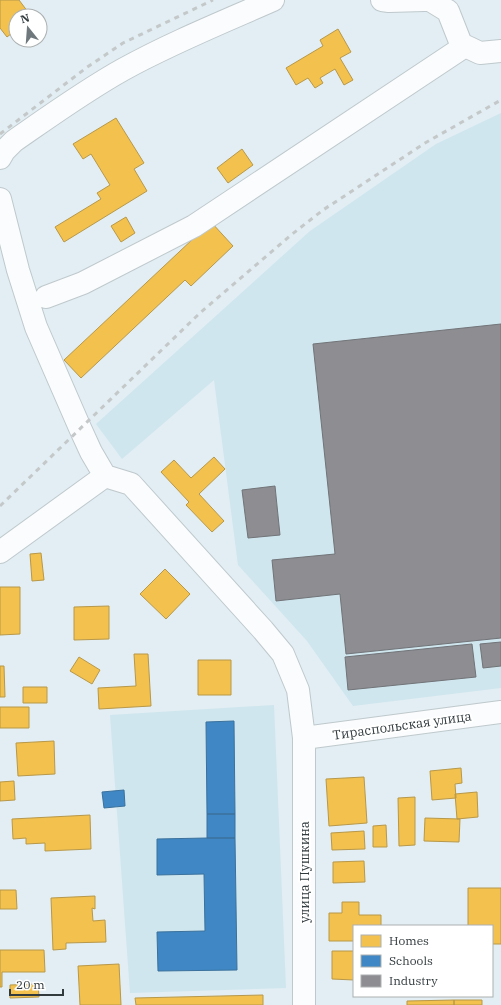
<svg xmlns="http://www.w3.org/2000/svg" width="501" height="1005" viewBox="0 0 501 1005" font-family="'IBM Plex Serif',serif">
<rect width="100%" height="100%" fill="#e2eef3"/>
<!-- built -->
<path fill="#cfe6ee" d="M501 113V688L353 706 307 641 238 565 214 380 122 459 96 424 310 231 436 144Z
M274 705 286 988 130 993 110 715Z"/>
<!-- homes -->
<path fill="#f2c14e" stroke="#b89849" d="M0 0H19L31 16H16V30L7 37 0 28Z
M338 29 351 52 340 58 353 80 344 85 335 69 320 78 323 83 315 88 308 78 296 85 286 68 323 46 320 40Z
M116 118 144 163 134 169 147 191 64 242 55 227 101 199 97 193 110 185 91 154 83 159 73 144Z
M242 149 253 165 228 183 217 168Z
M126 217 135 233 121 242 111 226Z
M211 222 233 246 191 286 185 280 81 378 64 360Z
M214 457 225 469 199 494 224 521 212 532 186 505 189 502 161 472 174 460 191 478Z
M41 553 44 580 32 581 30 554Z
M165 569 190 594 166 619 140 594Z
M0 587H20V634L0 635Z
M109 606V639L74 640V607Z
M134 654H148L151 706 99 709 98 688 136 686Z
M79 657 100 670 92 684 70 671Z
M198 660H231V695H198Z
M0 666H4L5 697H0Z
M23 687H47V703H23Z
M0 707H29V728H0Z
M54 741 55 774 18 776 16 743Z
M461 768 462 783 455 784 456 798 432 800 430 771Z
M364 777 367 823 329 826 326 779Z
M14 781 15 800 0 801V782Z
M477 792 478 817 457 819 455 794Z
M415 797V845L399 846 398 798Z
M90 815 91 849 45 851V843L26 844V838L13 839 12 819Z
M425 818 460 819 459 842 424 841Z
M386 825 387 847H373V826Z
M364 831 365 849 332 850 331 833Z
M364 861 365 882 333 883V862Z
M468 888H501V944H492V926H468Z
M0 890H16L17 909H0Z
M95 896V909L92 908 93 921 105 920 106 942 66 943V949L53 950 51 898Z
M342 902H359V915H381V926H354V941H329V913H342Z
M0 950H44L45 972H2V987H0Z
M332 951H354V980L332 979Z
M119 964 121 1005H80L78 966Z
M38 984 39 997 10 998V985Z
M263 995V1005H136L135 998Z
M454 1000V1005H407V1001Z
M454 1000H482V1005H454Z"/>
<!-- schools -->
<path fill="#3f88c5" stroke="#3b719c" d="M234 721 235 814H207L206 722Z
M124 790 125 806 104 808 102 792Z
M207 814H235V838H207Z
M207 838H235L237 970 158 971 157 932 205 931 204 874 157 875V839Z"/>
<!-- industry -->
<path fill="#8d8d92" stroke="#717478" d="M501 324V638L346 654 340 594 276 601 272 560 335 554 313 344Z
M275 486 280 535 248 538 242 490Z
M501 642V666L483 668 480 644Z
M472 644 476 677 348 690 345 657Z"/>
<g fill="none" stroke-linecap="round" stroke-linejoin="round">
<!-- minor casing -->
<g stroke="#bfc9cd" stroke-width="24">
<path id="minor" d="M382 0 389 1 424 0
M430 0 448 11 461 44 480 53 501 51
M0 158 4 151 14 141C50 116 86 90 124 69 171 43 223 22 273 0
M0 199 18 270 36 327 80 428 91 452 105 476 131 484 263 630 283 654 298 690 304 738V1005
M46 297 83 283 194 226 465 46
M0 552 105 476
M304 738 501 712"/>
</g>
<!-- minor -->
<use href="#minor" stroke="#fbfcfd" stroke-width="22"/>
<!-- rail -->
<path stroke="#c4c8c9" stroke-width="3" stroke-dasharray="5 5" stroke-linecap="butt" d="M0 134 86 68 123 43 213 0
M0 506 201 312 291 235 323 210 425 143 501 100"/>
</g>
<g text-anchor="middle" stroke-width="4" stroke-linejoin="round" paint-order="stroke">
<!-- street labels -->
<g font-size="13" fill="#313a3d" stroke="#fff">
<text transform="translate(402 725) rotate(-8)" y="5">Тираспольская улица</text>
<text transform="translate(304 872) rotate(-90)" y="5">улица Пушкина</text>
</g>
</g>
<!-- legend -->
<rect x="353" y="925" width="140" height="72" fill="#ffffff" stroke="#adb0b1"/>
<rect x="361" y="935" width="20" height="12" fill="#f2c14e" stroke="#adb0b1"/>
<text x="389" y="945" font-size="12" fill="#313a3d">Homes</text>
<rect x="361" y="955" width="20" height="12" fill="#3f88c5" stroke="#adb0b1"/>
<text x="389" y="965" font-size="12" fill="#313a3d">Schools</text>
<rect x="361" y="975" width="20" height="12" fill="#8d8d92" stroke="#adb0b1"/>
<text x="389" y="985" font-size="12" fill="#313a3d">Industry</text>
<!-- north arrow -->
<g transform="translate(28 28) rotate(343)"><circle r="19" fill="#ffffff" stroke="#adb0b1"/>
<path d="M0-3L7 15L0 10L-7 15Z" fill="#6f797d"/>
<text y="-6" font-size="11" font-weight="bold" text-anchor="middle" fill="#313a3d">N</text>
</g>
<!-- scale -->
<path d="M10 989v6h53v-6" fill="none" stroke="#313a3d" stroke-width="2"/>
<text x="16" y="989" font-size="12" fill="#313a3d" stroke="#ffffff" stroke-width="3" paint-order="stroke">20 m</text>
</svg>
